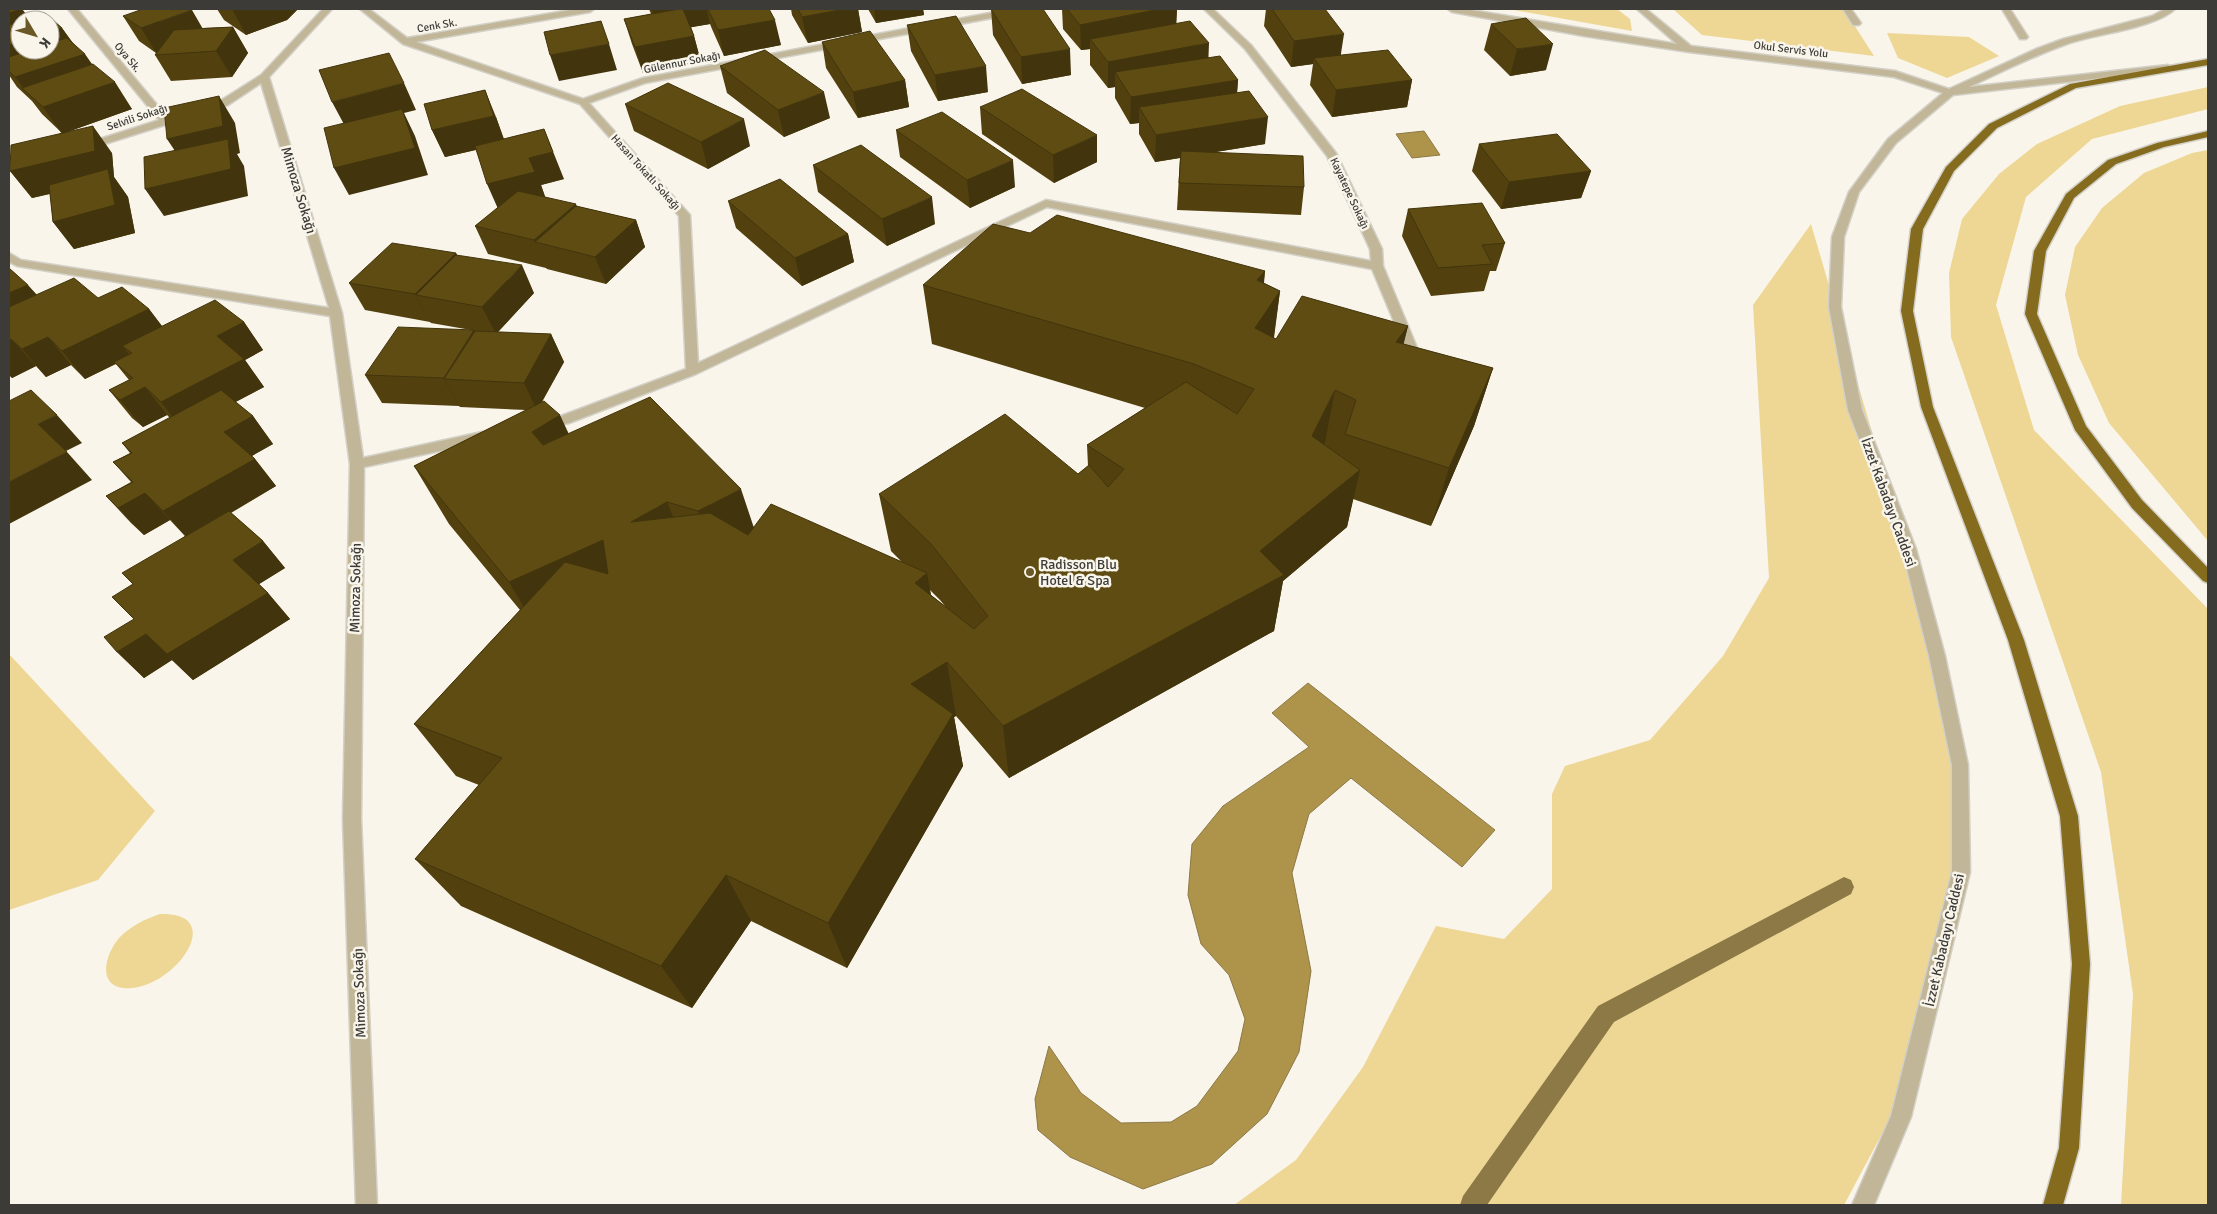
<svg xmlns="http://www.w3.org/2000/svg" width="2217" height="1214" viewBox="0 0 2217 1214" font-family="Signika,sans-serif">
<rect width="100%" height="100%" fill="#f9f5eb"/>
<!-- green -->
<path fill="#eed794" d="M1508 9H1617L1630 19 1632 31Z
M1673 9H1844L1874 56 1702 35Z
M1887 33 1969 37 1999 56 1947 78 1898 58Z
M2208 87V109L2092 139 2026 197 1996 305 2034 430 2208 609V1205H2121L2133 994 2101 772 1951 337 1949 273 1962 219 1999 174 2037 144 2120 106Z
M2208 150V541L2109 423 2078 355 2065 295 2075 247 2102 208 2144 173 2192 153Z
M1811 224 1928 623 1966 815 1917 1068 1844 1205H1234L1296 1160 1363 1067 1436 926 1504 939 1552 889V794L1565 766 1650 740 1723 656 1769 578 1753 305Z
M9 654 155 811 98 880 9 910Z
M160 914C227 912 178 984 132 988 96 991 103 956 120 937 131 926 145 919 160 914Z"/>
<!-- water -->
<path fill="#ae944b" stroke="#8c7945" d="M1424 131 1440 155 1412 158 1396 134Z
M1308 683 1495 830 1462 867 1351 778 1309 814 1292 873 1311 971 1299 1052 1267 1114 1212 1164 1143 1189 1070 1157 1038 1130 1035 1099 1049 1046 1081 1093 1121 1123 1171 1122 1197 1106 1238 1051 1245 1019 1229 975 1201 944 1188 895 1192 844 1223 806 1309 747 1272 713Z"/>
<g fill="none" stroke-linecap="round" stroke-linejoin="round">
<!-- stream -->
<path fill="#8c7945" fill-rule="evenodd" d="M1844 877 1851 880 1854 887 1851 894 1614 1022 1487 1205H1460L1463 1196 1598 1006Z"/>
<!-- minor casing -->
<g stroke="#d3d0c7" stroke-width="3">
<path id="minor" d="M68 9H77L168 118 220 101 261 75 323 9H332L269 77 342 313 363 458 482 432 487 434 489 437 487 440 482 442 364 467 361 819 377 1205H356L343 819 350 464 330 316 17 266 9 262V253L21 260 329 308 261 83 228 105 89 149H81V145L159 120Z
M360 9H369L407 38 576 9H594L590 12 416 42 583 99 643 78 1011 9H1028L1024 12 645 83 589 103 690 215 698 363 1046 200 1371 261 1370 249 1327 156 1245 49 1204 9H1213L1251 45 1336 153 1382 249 1383 266 1420 355 1414 359 1408 355 1372 269 1047 207 696 374 569 423 544 428 539 427 537 424 539 421 561 416 686 369 679 216 580 104 403 44Z
M1448 9H1465L1677 44 1637 9H1646L1691 46 1895 71 1949 89 2036 49 2063 39 2152 16 2165 9H2175C2156 28 2095 34 2067 44 2033 56 2001 72 1969 87L2168 65 2173 68 2171 70 1953 95 1896 143 1859 192 1844 237 1841 307 1862 410 1916 549 1945 656 1968 765 1970 872 1911 1117 1874 1205H1852L1891 1116 1952 872V765L1929 656 1902 549 1848 410 1829 307 1832 237 1849 192 1888 139 1943 93 1894 77 1689 52 1584 36 1452 12Z
M1843 9H1851L1861 23 1859 25H1853Z
M2002 9H2010L2028 37 2026 39H2020Z"/>
</g>
<!-- highway casing -->
<g stroke="#d3d0c7" stroke-width="3">
<path id="highway" d="M2208 59V65L2076 88 1997 128 1954 171 1923 229 1913 311 1933 407 2024 640 2078 816 2090 964 2079 1148 2063 1205H2043L2059 1148 2072 964 2060 816 2008 640 1921 407 1901 311 1911 229 1946 167 1989 124 2070 84Z
M2208 131V137L2164 147 2116 164 2074 198 2046 251 2037 314 2086 426 2142 500 2208 568V583L2203 581 2132 508 2075 430 2025 314 2034 251 2066 194 2108 160 2157 143Z"/>
</g>
<!-- minor -->
<use href="#minor" fill="#c1b697" fill-rule="evenodd"/>
<!-- highway -->
<use href="#highway" fill="#846b1e" fill-rule="evenodd"/>
</g>
<!-- wall -->
<path fill="#52410f" fill-rule="evenodd" d="M9 9H22L29 18 62 28 73 43 132 109 67 132 112 153 114 177 128 197 135 233 74 249 53 222 50 194 32 198 10 171 62 133 42 114 32 101 17 87 9 75Z
M217 9H298L287 20 246 35 224 20Z
M649 9H769L781 45 724 56 712 29 710 24 691 27 694 36 701 62 643 73 632 44 624 19 651 14Z
M791 9H858L862 32 808 43 792 15Z
M868 9H923L924 15 876 23Z
M991 9 1071 75 1022 84 993 35Z
M1062 9H1177L1176 23 1208 57 1238 80 1237 93 1265 144 1215 152 1304 187 1301 215 1177 210 1180 158 1155 162 1139 134V123L1130 124 1115 98V87L1108 88 1090 65V49L1081 50 1063 29Z
M1266 9H1325L1341 55 1412 80 1407 107 1332 117 1310 85 1313 64 1291 67 1264 26Z
M123 16 202 28 233 27 248 53 232 77 171 81 155 55 156 53 139 41Z
M1491 24 1546 70 1510 76 1484 50Z
M907 25 988 92 938 101 911 51Z
M822 42 905 80 909 107 858 118 826 68Z
M720 66 830 118 784 137 727 93Z
M625 104 750 146 708 169 634 131Z
M980 107 1097 162 1054 183 982 134Z
M496 117 504 139 564 179 541 185 545 197 576 206 636 220 645 247 606 284 547 269 546 268 488 254 475 226 498 208 476 150 445 157 432 130Z
M896 130 1015 187 970 208 900 157Z
M1479 144 1591 171 1581 198 1501 209 1472 171Z
M813 165 935 224 887 246 818 192Z
M728 201 848 234 854 262 802 286 736 228Z
M1408 209 1505 243 1496 271H1490L1484 291 1431 296 1402 236Z
M1030 233 1265 271 1264 283 1280 291 1274 338 1276 339 1408 326 1403 344 1493 368 1474 426 1431 526 1353 499 1347 527 1283 581 1274 631 1009 778 956 716 954 717 963 766 847 968 751 921 692 1008 461 906 415 859 479 785 456 776 414 724 520 610 449 524 414 466 526 410 460 407 459 406 382 403 365 375 471 330 431 323 430 322 365 310 349 283 456 253 457 255 534 293 498 332 551 334 564 362 542 402 569 434 754 527 901 561 891 551 879 494 1078 474 1088 466 1087 445 1145 408 932 344 923 285ZM930 590 940 600 945 606 931 595Z
M9 268 37 295 98 298 149 309 162 326 244 322 263 350 245 360 264 387 235 402 253 416 273 444 252 456 255 459 276 486 231 513 263 541 285 568 259 584 268 593 290 619 193 680 172 660 144 678 117 652 134 619 133 584 185 536 170 520 144 535 131 523 106 496 131 482 113 462 130 453 122 443 170 418 167 415 143 427 132 418 109 390 129 380 116 364 85 379 71 365 46 377 36 366 12 378 9 375Z"/>
<!-- shaded-wall -->
<path fill="#42350d" d="M22 9 30 20H20V41L9 45V13Z
M232 9H298L287 20 246 35Z
M652 9H707L710 24 659 33Z
M845 9H858L862 32 808 43 802 17Z
M874 9H923L924 15 876 23Z
M1160 9H1177L1176 31 1090 39V49L1081 50 1080 25Z
M192 10 207 36 157 54 141 28Z
M775 20 781 45 724 56 718 30Z
M233 27 248 53 232 77 216 51Z
M62 28 80 54 9 69V45L20 42V50H50V32Z
M1344 34 1340 60 1314 58 1313 64 1291 67 1294 41Z
M694 36 701 62 643 73 635 47Z
M1209 43 1208 69 1115 72V87L1108 88V62Z
M609 44 617 70 559 81 550 55Z
M1553 44 1546 70 1510 76 1517 49Z
M1070 49 1071 75 1022 84 1021 57Z
M85 54 103 80 25 90 15 77Z
M986 66 988 92 938 101 935 75Z
M905 80 909 107 858 118 853 92Z
M1238 80 1236 107H1139V123L1130 124 1131 97Z
M1412 80 1407 107 1332 117 1336 90Z
M115 82 132 109 62 134 43 107Z
M404 83 416 110 404 113 415 136 428 175 349 195 334 168 346 128 332 102Z
M485 90 496 117 505 143 445 157 432 130Z
M824 92 830 118 784 137 778 110Z
M219 96 235 123 240 153 237 154 244 166 248 196 164 216 145 189 185 166 167 139Z
M1268 117 1265 144 1155 162 1156 135Z
M744 119 750 146 708 169 701 142Z
M93 126 112 153 114 177 128 197 135 233 74 249 53 222 110 179 32 198 10 171Z
M544 129 564 179 541 185 546 199 499 211 487 184 529 158Z
M1097 135V162L1054 183 1053 155Z
M1013 160 1015 187 970 208 967 180Z
M1591 171 1581 198 1501 209 1509 182Z
M932 197 935 224 887 246 882 219Z
M576 204 586 232 535 242 534 240Z
M636 220 645 247 606 284 595 257Z
M848 234 854 262 802 286 795 258Z
M456 253 470 281 416 295 430 322 415 294Z
M522 265 534 293 496 334 482 307Z
M1265 271 1259 322 1280 291 1272 349 1255 333 1257 280Z
M28 285 52 312 9 332V293Z
M149 309 170 337 122 346 131 356 85 379 62 351Z
M244 322 263 350 245 360 264 387 183 430 161 402 217 336Z
M1408 326 1394 384 1396 342Z
M474 330 488 358 444 379 459 406 444 378Z
M551 334 564 362 537 410 524 383Z
M48 337 71 365 46 377 22 349Z
M11 339 36 366 12 378 9 374V340Z
M1493 368 1474 426 1431 526 1449 468Z
M145 387 167 415 143 427 120 400Z
M1335 390 1324 448 1312 436Z
M57 415 82 443 64 452 38 424Z
M560 415 587 473 561 490 532 432Z
M253 416 273 444 246 459 224 432Z
M67 452 92 480 9 524V482Z
M255 459 276 486 187 538 163 511Z
M1360 470 1347 527 1283 581 1274 631 1009 778 1003 726 1260 551Z
M741 489 760 546 720 568 698 511Z
M145 493 170 520 144 535 118 508Z
M667 502 690 559 631 522Z
M603 540 630 597 542 637 509 582Z
M263 541 285 568 256 586 233 560Z
M927 573 937 629 915 583Z
M268 593 290 619 193 680 172 660 144 678 117 652 146 634Z
M947 662 956 716 954 717 963 766 847 968 828 923 911 684Z
M726 875 751 921 692 1008 661 966Z"/>
<!-- building -->
<path fill="#5f4c12" stroke="#42350d" d="M9 9H22L9 13Z
M143 9H189L192 10 141 28 123 16Z
M679 9H683L694 36 635 47 624 19Z
M708 9H769L775 20 718 30Z
M798 9H845L802 17Z
M991 9H1043L1070 49 1021 57Z
M1067 9H1160L1080 25Z
M1272 9H1325L1344 34 1294 41Z
M45 13 62 28 50 32V20H23Z
M956 16 986 66 935 75 907 25Z
M1526 18 1553 44 1517 49 1491 24Z
M20 21V42L9 45V25Z
M601 21 609 44 550 55 544 32Z
M1190 21 1209 43 1108 62 1090 39Z
M233 27 216 51 155 55 174 30Z
M870 31 905 80 853 92 822 42Z
M67 38 85 54 15 77 9 71V57L30 50H50V43Z
M765 50 824 92 778 110 720 66Z
M1388 50 1412 80 1336 90 1314 58Z
M389 53 404 83 332 102 319 70Z
M1220 56 1238 80 1131 97 1115 72Z
M93 64 115 82 43 107 22 88Z
M668 83 744 119 701 142 625 104Z
M1022 89 1097 135 1053 155 980 107Z
M485 90 494 116 432 130 424 104Z
M1249 91 1268 117 1156 135 1139 107Z
M219 96 223 126 167 139 164 108Z
M402 109 415 148 334 168 324 128Z
M942 112 1013 160 967 180 896 130Z
M93 126 95 151 10 171 11 145Z
M544 129 553 152 529 158 535 172 487 184 475 146Z
M1557 134 1591 171 1509 182 1479 144Z
M228 139 231 169 145 189 144 157Z
M861 145 932 197 882 219 813 165Z
M1181 151 1303 156 1304 187 1179 183Z
M108 169 115 205 53 222 49 185Z
M780 179 848 234 795 258 728 201Z
M518 191 576 204 534 240 475 226Z
M1482 203 1505 243 1482 245 1492 264 1438 268 1408 209Z
M576 206 636 220 595 257 535 242Z
M1057 215 1265 271 1257 280 1280 291 1255 328 1276 339 1302 296 1408 326 1396 342 1493 368 1449 468 1345 434 1356 400 1335 390 1312 436 1360 470 1260 551 1284 575 1003 726 947 662 911 684 953 714 828 923 726 875 661 966 415 859 502 758 414 724 565 562 608 574 603 540 509 582 414 466 544 401 560 415 532 432 543 445 650 397 741 489 698 511 667 502 631 522 710 513 748 535 771 504 927 573 915 583 974 629 988 616 931 544 879 494 1005 414 1078 474 1089 465 1108 487 1124 469 1087 445 1186 382 1237 414 1254 389 1194 364 923 285 993 224 1030 233Z
M392 243 456 253 415 294 349 283Z
M456 255 522 265 482 307 416 295Z
M9 268 28 285 9 293Z
M74 278 98 298 122 287 149 309 62 351 48 337 22 349 11 339 9 340V307Z
M215 300 244 322 217 336 244 359 161 402 145 387 120 400 109 390 133 378 114 362 132 353 122 346Z
M398 327 474 330 444 378 365 375Z
M475 331 551 334 524 383 444 379Z
M31 390 57 415 38 424 67 452 9 482V401Z
M221 390 253 416 224 432 255 459 163 511 145 493 118 508 106 496 133 482 113 462 132 453 122 443Z
M229 511 263 541 233 560 268 593 167 654 146 634 117 652 104 637 134 619 112 597 133 584 122 573Z"/>
<!-- markers -->
<circle fill="#6a5926" stroke="#f9f5eb" stroke-width="2" cx="1030" cy="572" r="5"/>
<g text-anchor="middle" stroke-width="5" stroke-linejoin="round" paint-order="stroke">
<!-- far-street labels -->
<g font-size="11" fill="#3d3b37" stroke="#f9f5eb">
<text transform="translate(437 25) rotate(-10)" y="4">Cenk Sk.</text>
<text transform="translate(1791 49) rotate(7)" y="4">Okul Servis Yolu</text>
<text transform="translate(128 57) rotate(50)" y="4">Oya Sk.</text>
<text transform="translate(682 62) rotate(-11)" y="4">Gülennur Sokağı</text>
<text transform="translate(137 117) rotate(-18)" y="4">Selvili Sokağı</text>
<text transform="translate(646 172) rotate(48)" y="4">Hasan Tokatlı Sokağı</text>
<text transform="translate(1350 193) rotate(65)" y="4">Kayatepe Sokağı</text>
</g>
<!-- street labels -->
<g font-size="14" fill="#3d3b37" stroke="#f9f5eb">
<text transform="translate(299 190) rotate(73)" y="5">Mimoza Sokağı</text>
<text transform="translate(1889 502) rotate(70)" y="5">İzzet Kabadayı Caddesi</text>
<text transform="translate(355 588) rotate(-89)" y="5">Mimoza Sokağı</text>
<text transform="translate(1944 940) rotate(-77)" y="5">İzzet Kabadayı Caddesi</text>
<text transform="translate(359 993) rotate(-92)" y="5">Mimoza Sokağı</text>
</g>
<!-- poi labels -->
<g font-size="14" fill="#3d3b37" stroke="#f9f5eb" text-anchor="start">
<text x="1040" y="569">Radisson Blu<tspan x="1040" dy="16">Hotel &amp; Spa</tspan></text>
</g>
</g>
<!-- border -->
<rect width="2217" height="1214" fill="none" stroke="#3d3b37" stroke-width="20"/>
<!-- north arrow -->
<g transform="translate(35 35) rotate(128)"><circle r="24" fill="#f9f5eb" stroke="#aeaba3"/>
<path d="M0-4L9 19L0 12L-9 19Z" fill="#6a5926"/>
<text y="-8" font-size="14" font-weight="bold" text-anchor="middle" fill="#3d3b37">K</text>
</g>
</svg>
